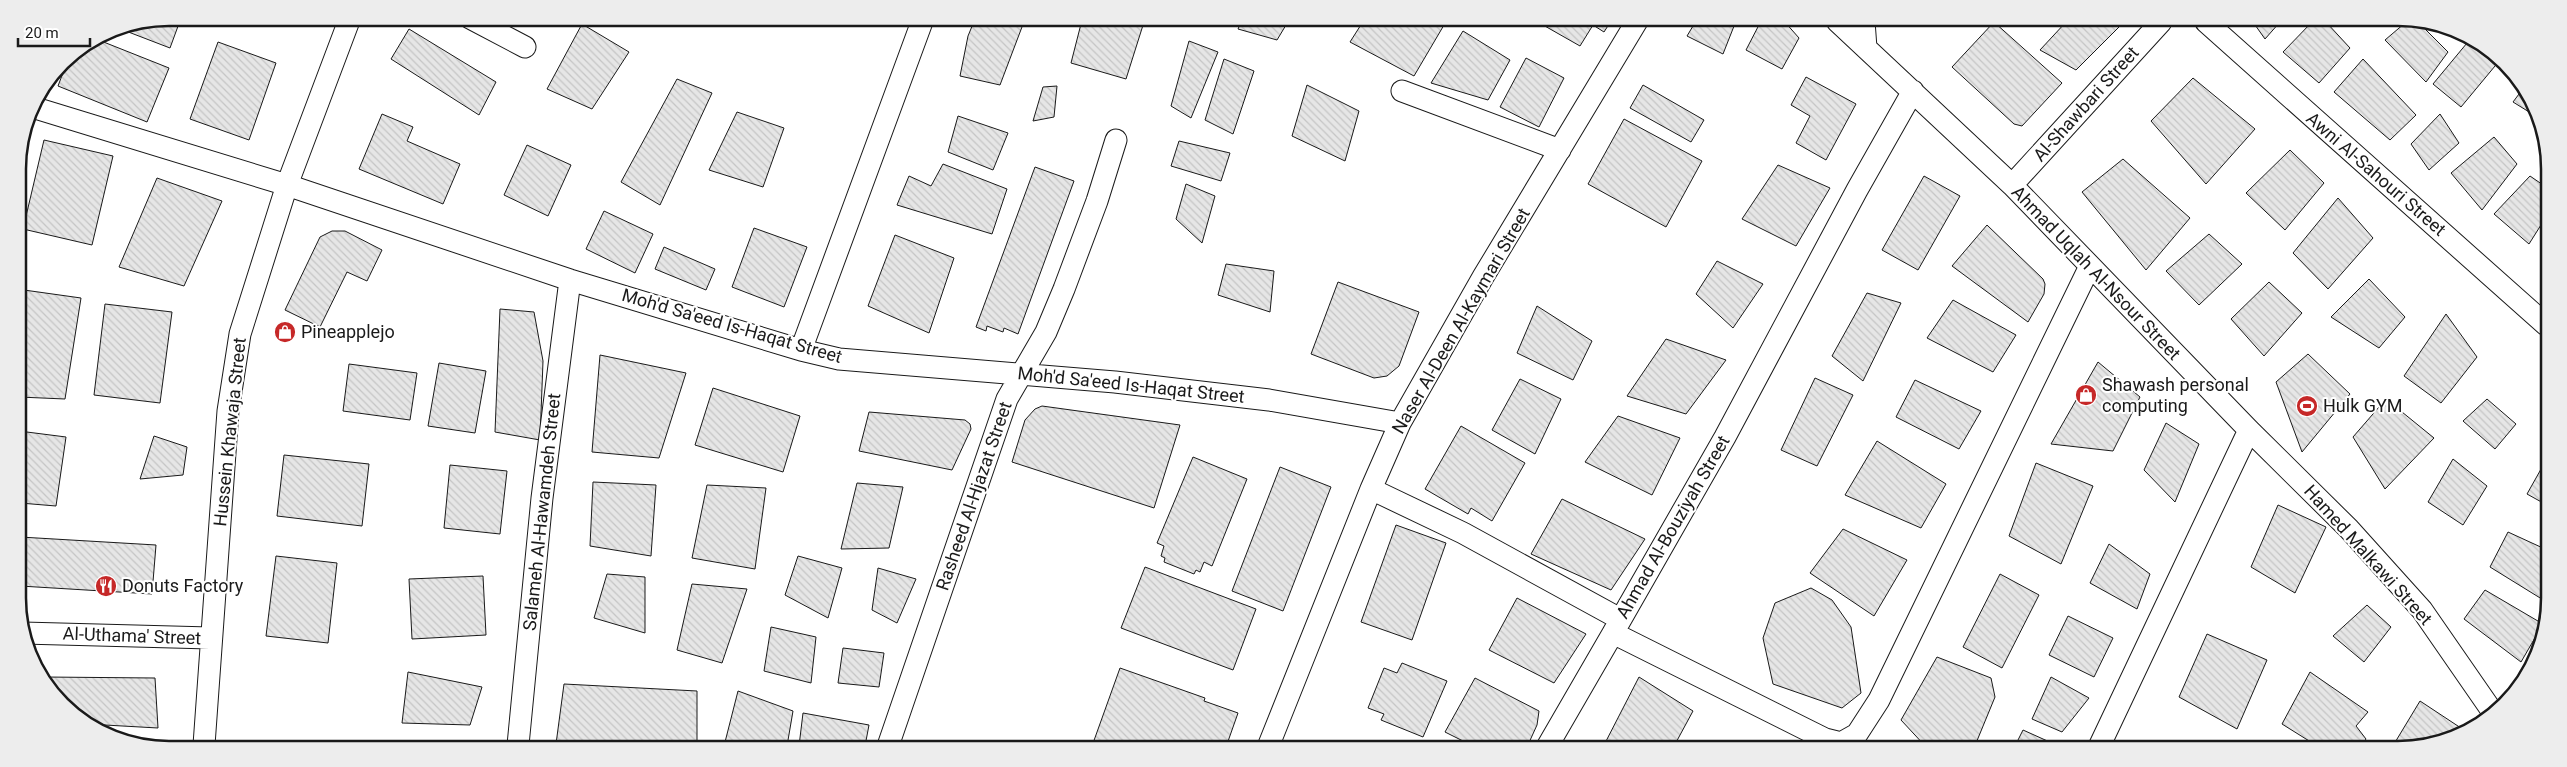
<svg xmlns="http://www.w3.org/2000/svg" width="2567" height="767" viewBox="0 0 2567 767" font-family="Roboto,sans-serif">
<defs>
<pattern id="building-back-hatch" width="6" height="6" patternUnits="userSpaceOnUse" patternTransform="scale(1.25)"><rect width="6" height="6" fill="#e6e6e6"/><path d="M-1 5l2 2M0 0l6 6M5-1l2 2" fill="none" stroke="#c5c5c5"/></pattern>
</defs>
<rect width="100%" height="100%" fill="#fff"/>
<!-- building -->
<path fill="url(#building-back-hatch)" stroke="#1a1a1a" d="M169 18H181L170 48 118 28Z
M975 19H1025L1000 85 960 76 968 36Z
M1082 20H1138L1144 22 1126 79 1071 63Z
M1242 20H1289L1277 40 1238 29Z
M1364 20H1439L1444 25 1414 76 1350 42Z
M1498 20 1512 21 1510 25Z
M1536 21H1611L1604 32 1593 25 1580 46Z
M1696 21H1736L1723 54 1687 36Z
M1761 21H1784L1799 38 1782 69 1746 50Z
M1994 22 2062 83 2022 126 2014 124 1952 67Z
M2066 22H2124L2076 70 2040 50Z
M2253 22H2280L2265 39Z
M2312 22H2326L2350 48 2319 83 2283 52Z
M2405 23H2419L2448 52 2426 82 2385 40Z
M582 24 629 52 592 109 547 89Z
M409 29 496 82 479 115 391 59Z
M1463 31 1510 60 1488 100 1431 83Z
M2472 37 2500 60 2461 107 2433 84Z
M96 39 169 68 147 122 58 86 69 57Z
M1189 41 1218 52 1191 118 1171 106Z
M218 42 276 63 249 140 190 119Z
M1526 58 1564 78 1539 127 1500 107Z
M1224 59 1254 71 1233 134 1205 120Z
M2363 59 2416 115 2390 140 2334 92Z
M1806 77 1856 104 1826 160 1796 143 1810 116 1791 105Z
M2193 78 2255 129 2206 184 2151 121Z
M677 79 712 93 660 205 621 182Z
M1307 85 1359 111 1345 161 1292 136Z
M1643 85 1704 120 1691 142 1630 108Z
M1057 86 1054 117 1033 121 1043 87Z
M2522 90 2534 115 2513 102Z
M737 112 784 128 763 187 709 170Z
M382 114 413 127 407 141 460 164 443 204 359 169Z
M2440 114 2459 143 2429 170 2411 144Z
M958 116 1008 133 993 170 948 152Z
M1624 119 1702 161 1666 227 1588 184Z
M2494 137 2517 164 2482 210 2451 173Z
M44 140 113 156 92 245 23 229Z
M1179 141 1230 153 1221 181 1171 166Z
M527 145 571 165 548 216 504 195Z
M2290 150 2324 183 2285 230 2246 193Z
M2123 159 2190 218 2146 270 2082 192Z
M943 164 1007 189 992 234 897 205 909 176 931 186Z
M1778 165 1830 188 1796 246 1742 219Z
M1035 167 1074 181 1018 334 1004 328 1003 332 987 326 986 331 976 327Z
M1924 176 1960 196 1918 270 1882 250Z
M2530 176 2546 187V217L2529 244 2494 214Z
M157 178 222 201 184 286 119 267Z
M1186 184 1215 196 1202 243 1176 219Z
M2338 198 2373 238 2328 289 2293 253Z
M604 211 653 234 635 273 586 249Z
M1987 225 2043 279 2045 284 2044 294 2028 322 1952 266Z
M754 228 807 247 784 307 732 287Z
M332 231H345L382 250 367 281 347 272 320 327 285 310 320 237Z
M2209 234 2242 264 2199 305 2166 271Z
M895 235 954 258 929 333 868 306Z
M664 247 715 269 706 290 655 269Z
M1717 261 1763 284 1733 328 1696 294Z
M1226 264 1274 271 1270 312 1218 295Z
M2369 279 2405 317 2379 348 2331 317Z
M1338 282 1419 312 1399 366 1387 376 1374 378 1311 354Z
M2269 282 2302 313 2264 356 2231 319Z
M24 290 81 298 65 399 19 397V323Z
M1867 293 1901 303 1863 381 1832 356Z
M1953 300 2016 335 1993 372 1927 338Z
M105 304 172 312 160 403 94 395Z
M1537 306 1592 341 1573 380 1517 353Z
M500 309 534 312 543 361 540 440 495 432Z
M2446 314 2477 357 2441 403 2404 376Z
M1666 339 1726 360 1686 414 1627 396Z
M2308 354 2350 394 2302 452 2276 382Z
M600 355 686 373 659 458 592 452Z
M2098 362 2140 397 2113 451 2051 444Z
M439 363 486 371 475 433 428 426Z
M349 364 417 373 410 420 343 411Z
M1815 378 1853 395 1817 466 1781 450Z
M1520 379 1561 399 1535 454 1492 430Z
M1915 380 1981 411 1959 449 1896 417Z
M713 388 800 416 783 472 695 445Z
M2386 399 2434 438 2385 489 2353 437Z
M2487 399 2516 424 2495 449 2463 421Z
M1042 406 1180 425 1154 508 1012 462 1025 420 1035 409Z
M869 412 965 420 970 424 971 429 952 470 859 451Z
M1618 416 1680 438 1652 495 1585 462Z
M2166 423 2199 444 2175 502 2144 470Z
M1461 426 1525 463 1492 521 1471 508 1468 514 1425 489Z
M19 431 66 437 56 506 20 503Z
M154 436 187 447 183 475 140 479Z
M1877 441 1946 484 1921 528 1845 495Z
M284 455 369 464 362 526 277 516Z
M1193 457 1247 479 1212 566 1204 562 1200 572 1196 570 1194 574 1164 562 1165 558 1161 556 1164 546 1157 543Z
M2453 459 2487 486 2463 525 2428 502Z
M2545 462V504L2527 494Z
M2036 463 2093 486 2061 564 2009 536Z
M450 465 507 471 500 534 444 528Z
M1280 467 1331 487 1283 611 1232 591Z
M593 482 656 485 651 556 590 546Z
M857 483 903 487 889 548 841 549Z
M707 485 766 488 755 569 692 558Z
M1562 499 1645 539 1611 590 1531 554Z
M2278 505 2326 527 2295 593 2251 567Z
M1396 525 1446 543 1412 640 1361 622Z
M1843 529 1907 560 1874 616 1810 573Z
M2508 532 2545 549V601L2490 567Z
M20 537 156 545 152 594 20 586Z
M2109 544 2150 574 2137 609 2090 583Z
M276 556 337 563 328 643 266 636Z
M798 556 842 568 828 618 785 595Z
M1145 567 1256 609 1233 670 1121 628Z
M878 568 916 579 897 623 872 610Z
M607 574 645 577V633L594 618Z
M2000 574 2039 595 2002 668 1963 647Z
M483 576 486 635 412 639 409 579Z
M692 584 747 589 722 663 677 650Z
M1811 588 1832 600 1851 627 1861 693 1842 708 1773 684 1763 638 1775 603Z
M2485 590 2543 624 2521 662 2464 619Z
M1517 598 1586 634 1554 683 1489 650Z
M2367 605 2391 627 2364 662 2333 636Z
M2068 616 2113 638 2094 677 2049 655Z
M771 627 816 637 811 683 764 671Z
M2207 634 2267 660 2237 729 2179 697Z
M843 648 884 653 879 687 838 683Z
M1937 657 1991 678 1995 697 1974 748H1927L1901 720Z
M1402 663 1447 681 1423 737 1381 720 1384 714 1368 708 1384 668 1397 673Z
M1120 668 1205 698 1204 701 1238 713 1226 747 1092 746Z
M408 672 482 687 470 725 402 723Z
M2310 672 2368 712 2356 726 2366 739 2359 749H2322L2282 724Z
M45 677 155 678 158 728 87 724 55 698Z
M1639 677 1693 711 1673 748 1603 747Z
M2051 677 2089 698 2062 732 2032 719Z
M1475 678 1539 711 1537 725 1527 747H1475L1445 732Z
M564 684 697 691V746L556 744Z
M738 691 793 711 787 746H724Z
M2420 701 2467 732 2456 738 2407 749H2391Z
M803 713 869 725 865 746H799Z
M2023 730 2063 748H2014Z"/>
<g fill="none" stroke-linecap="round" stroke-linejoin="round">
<!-- minor casing -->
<g stroke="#1a1a1a" stroke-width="23">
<path id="minor" d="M470 18 525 47
M1837 21 2012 185 2249 430 2349 529 2422 610 2494 714
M1864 21 1866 48
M2206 22 2546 325
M1402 91 1560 150
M1913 91 1857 190 1725 437 1613 633 1825 739 1841 743 1857 734 1879 700 2090 266
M32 107 287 185 570 280 801 350 839 359 1115 382 1269 400 1400 423
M2012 185 2161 22
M801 350 923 19
M1371 489 1463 533 1620 619
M23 633 210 638
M204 745 228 411 240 334 287 185 350 18
M518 745 542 498 570 280
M888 746 1007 399 1046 332 1064 289 1097 201 1116 140
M1268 747 1371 489 1400 423 1483 277 1637 21
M1547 747 1613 633
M2098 749 2249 430"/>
</g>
<!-- minor -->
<use href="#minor" stroke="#fff" stroke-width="21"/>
</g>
<!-- icons -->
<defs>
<g id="shop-disc" transform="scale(1.125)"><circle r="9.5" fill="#c62828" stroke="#fff"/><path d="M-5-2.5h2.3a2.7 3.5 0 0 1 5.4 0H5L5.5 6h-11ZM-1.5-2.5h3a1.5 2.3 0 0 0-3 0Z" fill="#fff"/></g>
<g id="stadium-disc" transform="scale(1.125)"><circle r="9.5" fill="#c62828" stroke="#fff"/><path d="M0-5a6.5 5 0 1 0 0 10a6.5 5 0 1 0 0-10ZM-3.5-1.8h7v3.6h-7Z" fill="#fff"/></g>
<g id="restaurant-disc" transform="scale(1.125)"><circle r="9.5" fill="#c62828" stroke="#fff"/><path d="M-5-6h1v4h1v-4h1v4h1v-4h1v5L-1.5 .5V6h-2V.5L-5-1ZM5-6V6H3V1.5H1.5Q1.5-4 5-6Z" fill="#fff"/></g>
</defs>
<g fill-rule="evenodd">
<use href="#shop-disc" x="285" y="332"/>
<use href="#shop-disc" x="2086" y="395"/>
<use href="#stadium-disc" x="2307" y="406"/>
<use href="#restaurant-disc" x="106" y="586"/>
</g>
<g text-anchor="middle" stroke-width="4" stroke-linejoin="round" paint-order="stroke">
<!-- street labels -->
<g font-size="18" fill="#1a1a1a" stroke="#fff">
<text transform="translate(2086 104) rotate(-48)" y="6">Al-Shawbari Street</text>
<text transform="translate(2376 174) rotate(41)" y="6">Awni Al-Sahouri Street</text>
<text transform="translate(2096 273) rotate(46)" y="6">Ahmad Uqlah Al-Nsour Street</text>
<text transform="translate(1461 321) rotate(-60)" y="6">Naser Al-Deen Al-Kaymari Street</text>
<text transform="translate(732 326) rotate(16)" y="6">Moh'd Sa'eed Is-Haqat Street</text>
<text transform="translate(1131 385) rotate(6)" y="6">Moh'd Sa'eed Is-Haqat Street</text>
<text transform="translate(230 432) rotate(-84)" y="6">Hussein Khawaja Street</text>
<text transform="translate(974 496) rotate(-71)" y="6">Rasheed Al-Hjazat Street</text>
<text transform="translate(542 512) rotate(-84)" y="6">Salameh Al-Hawamdeh Street</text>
<text transform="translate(1673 527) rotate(-60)" y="6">Ahmad Al-Bouziyah Street</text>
<text transform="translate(2368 555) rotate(48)" y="6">Hamed Malkawi Street</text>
<text transform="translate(132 636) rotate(2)" y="6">Al-Uthama' Street</text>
</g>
<!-- poi labels -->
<g font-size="18" fill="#1a1a1a" stroke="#fff" text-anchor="start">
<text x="301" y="338">Pineapplejo</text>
<text x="2102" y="391">Shawash personal<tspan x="2102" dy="21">computing</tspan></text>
<text x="2323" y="412">Hulk GYM</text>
<text x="122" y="592">Donuts Factory</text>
</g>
</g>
<!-- crop -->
<path d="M0 0H2567V767H0ZM169 26H2398A143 143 0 0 1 2541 169V598A143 143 0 0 1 2398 741H169A143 143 0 0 1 26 598V169A143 143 0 0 1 169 26Z" fill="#ededed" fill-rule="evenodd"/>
<path fill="none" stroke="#1a1a1a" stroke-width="2.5" d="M169 26H2398A143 143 0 0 1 2541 169V598A143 143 0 0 1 2398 741H169A143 143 0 0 1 26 598V169A143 143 0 0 1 169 26Z"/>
<!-- scale -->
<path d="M18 38v8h72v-8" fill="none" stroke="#1a1a1a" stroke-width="2.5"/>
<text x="25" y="38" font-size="15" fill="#1a1a1a" stroke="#ffffff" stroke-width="4" paint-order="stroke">20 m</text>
</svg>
